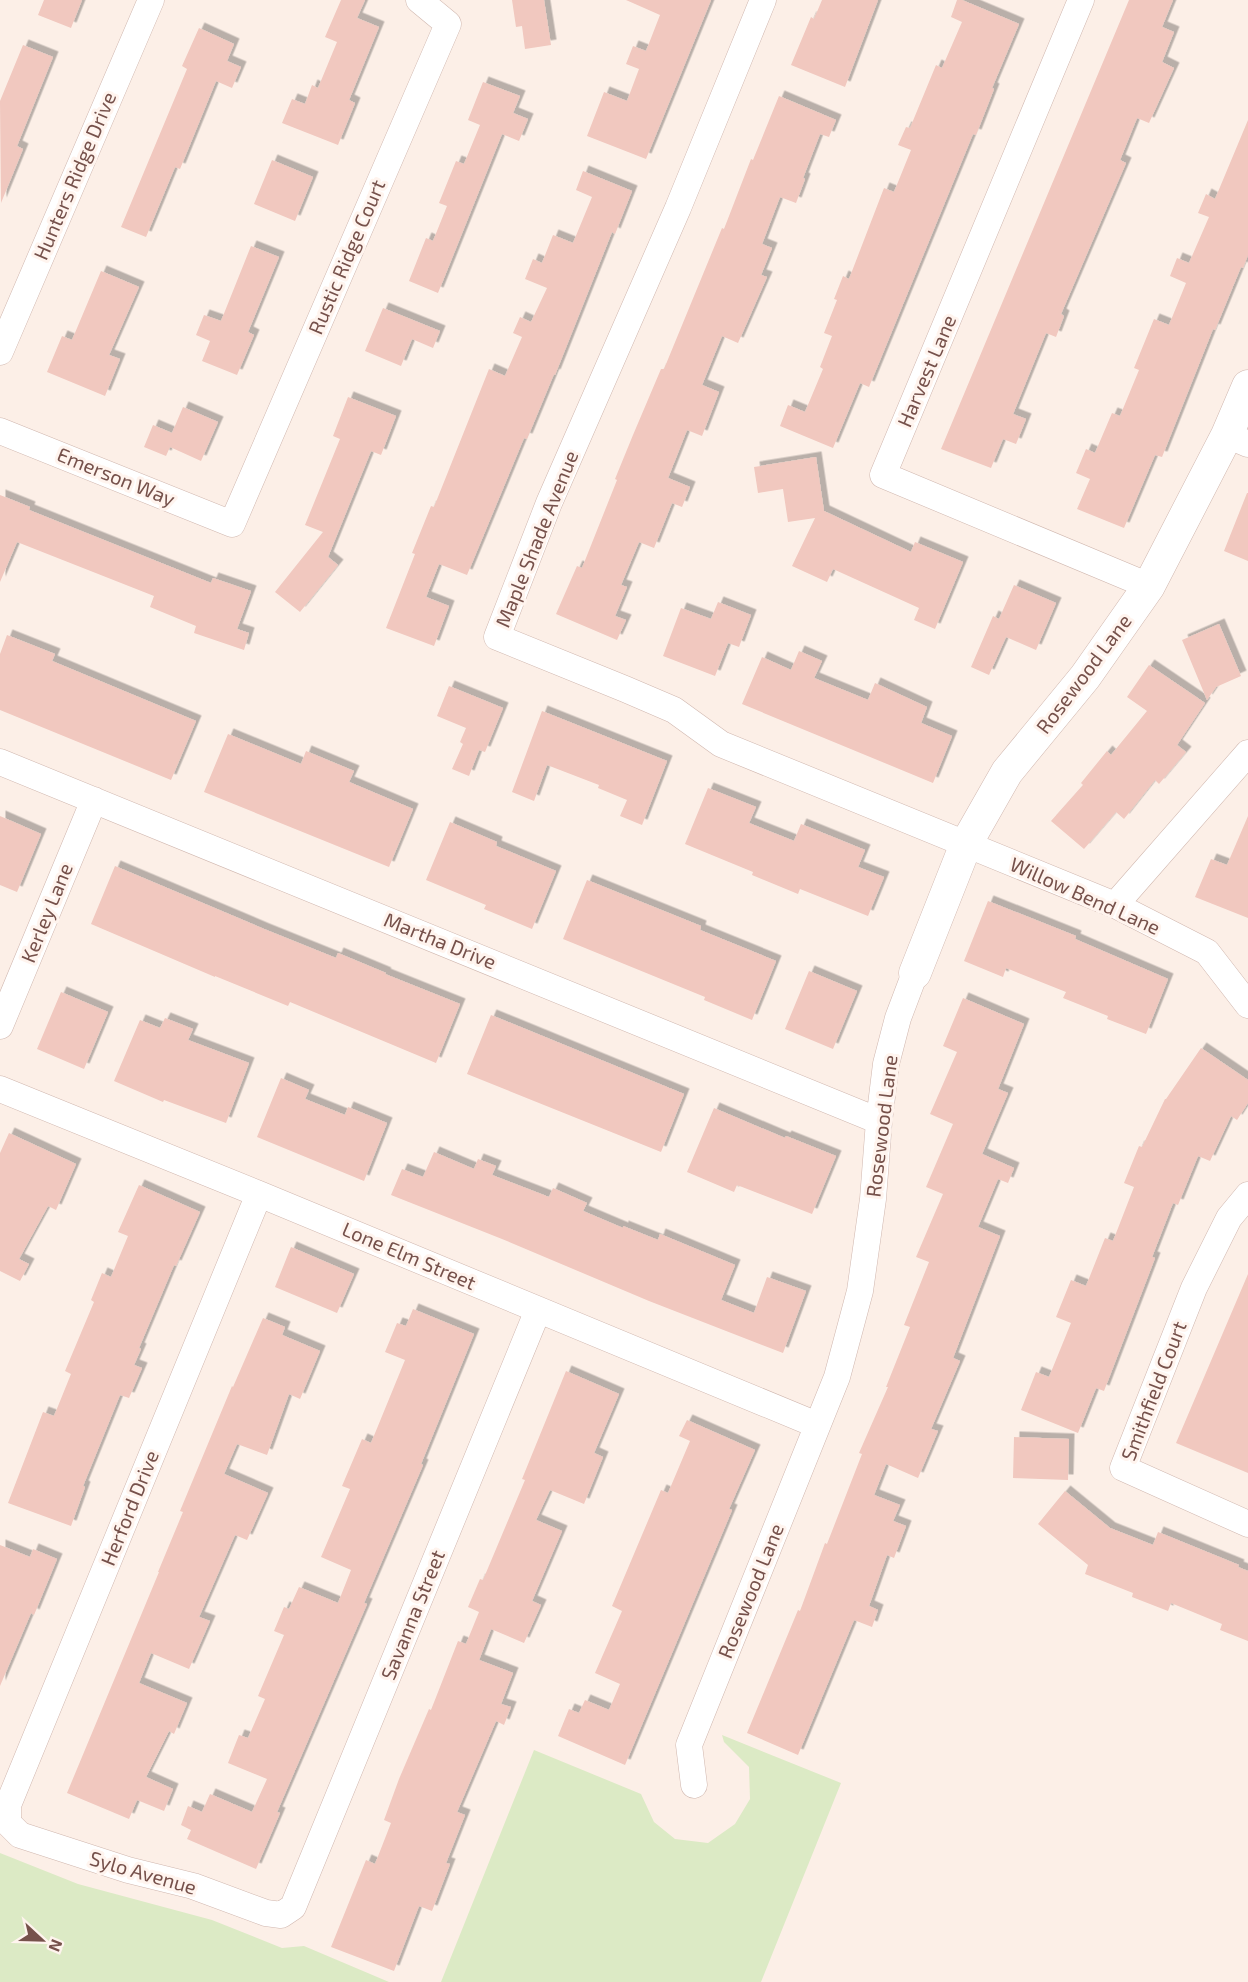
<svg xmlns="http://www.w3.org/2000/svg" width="1248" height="1982" viewBox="0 0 1248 1982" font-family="'Exo 2',sans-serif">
<defs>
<filter id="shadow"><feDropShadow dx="5.5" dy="-5.5" stdDeviation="0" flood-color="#0004"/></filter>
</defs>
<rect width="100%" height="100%" fill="#fcefe7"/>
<!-- green -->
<path fill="#dceac5" d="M722 1735 841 1783 761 1982H441L534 1750 641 1794 654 1822 675 1839 708 1843 735 1824 750 1799 749 1767 724 1742Z
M0 1853 78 1884 212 1920 282 1948 304 1946 389 1982H0Z"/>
<!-- building -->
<path fill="#f1c8bf" filter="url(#shadow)" d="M44 0H82L71 28 38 15Z
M341 0H365L357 18 379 27 349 100 355 103 338 145 282 123 292 99 305 104 312 85 318 88 337 42 325 37Z
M512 0H544L551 45 525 49 522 26 516 27Z
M626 0H711L646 159 587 136 604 92 627 101 639 69 626 64 633 46 646 51 660 15Z
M822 0H878L845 87 791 65 811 17 814 19Z
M957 0H962L1019 24 992 88 994 89 976 135 973 134 869 387 860 383 833 448 780 426 788 405 805 412 823 369 820 367 832 336 824 333 837 300 834 299 843 276 849 279 884 188 894 192 911 150 898 145 906 127 910 128 936 65 942 68 962 22 951 17Z
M1129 0H1173L1162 27 1174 32 1162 62 1174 68 1149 123 1137 118 1120 160 1126 163 1061 314 1064 316 1056 337 1046 333 1013 414 1026 419 1016 444 1003 439 991 468 941 449Z
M199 28 234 44 227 61 241 67 232 88 216 81 180 169 175 167 146 237 121 227 187 69 182 66Z
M23 45 53 57 17 146 23 149 1 203 0 101Z
M483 82 520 96 513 113 528 119 519 141 502 134 438 293 409 281 426 238 433 241 447 206 439 203 456 161 464 164 480 125 468 120Z
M779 96 836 120 829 137 820 134 803 178 805 179 796 203 780 197 762 244 772 248 761 275 767 277 738 343 722 336 702 385 719 392 702 436 687 430 668 478 690 487 682 507 672 503 654 548 639 542 621 585 627 587 615 616 626 620 617 640 556 614 577 566 582 568 617 480 615 479 633 435 661 369H664L722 228 724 229 751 159 753 160Z
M1248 120V255L1243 268 1241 267 1215 330 1213 329 1162 457 1155 455 1124 528 1077 509 1090 479 1076 473 1086 449 1095 453 1112 413 1120 416 1139 370 1134 368 1154 319 1169 325 1186 283 1170 276 1177 258 1189 263 1209 217 1198 213 1206 194 1215 199Z
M272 160 313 177 295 221 254 204Z
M583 171 632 191 615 234 612 232 555 375 554 374 527 439 524 438 467 575 439 564 426 597 449 606 434 646 386 628 415 554 412 553 431 506 434 507 489 369 505 376 522 337 513 333 520 317 531 322 547 288 525 279 533 259 542 263 553 235 573 243 592 197 576 190Z
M251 246 279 257 248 332 254 335 237 375 202 361 210 341 196 335 204 315 221 321Z
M101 271 139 287 109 355 120 359 105 396 47 372 62 336 72 340Z
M383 308 440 331 433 348 412 339 401 366 365 351Z
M348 397 396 416 381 455 371 451 328 557 338 565 300 612 275 592 323 532 305 525 340 439 333 436Z
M183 407 218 422 201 461 170 447 166 456 144 447 153 425 172 433Z
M816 457 824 511 911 552 915 542 963 562 935 629 914 620 919 608 833 569 827 582 792 566 815 518 788 522 783 489 758 493 754 467Z
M1247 493H1248V561L1224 551Z
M0 495 30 507 29 510 211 583 213 578 251 591 237 629 249 633 244 650 194 633 196 626 150 607 154 596 17 542 0 582Z
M1014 585 1056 603 1036 650 1006 637 989 675 971 667 993 616 999 619Z
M718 602 751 615 739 647 728 643 715 676 663 656 681 608 711 619Z
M1219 624 1241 676 1216 687 1207 700 1182 640Z
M7 635 55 654 52 661 196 721 171 780 0 710V654Z
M799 651 822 661 814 678 868 700 875 683 927 707 921 723 952 736 933 783 742 704 762 657 791 670Z
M1149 665 1205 703 1177 745 1186 752 1159 784 1155 780 1124 819 1116 812 1084 849 1051 821 1083 785 1081 783 1107 751 1111 755 1147 711 1127 697Z
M449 686 503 708 485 752 479 750 469 776 452 769 463 744 460 742 466 728 437 716Z
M542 711 667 761 642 825 620 816 627 800 598 788 599 785 547 765 534 801 512 792Z
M228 734 301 764 306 751 354 771 349 782 413 809 389 867 204 792Z
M708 788 756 807 749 823 794 841 801 824 865 850 858 867 884 877 868 916 800 889 798 894 752 875 753 872 685 844Z
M0 816 41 834 17 892 0 885Z
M1248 816V918L1195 897 1211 859 1227 865Z
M450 822 497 842 496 846 556 871 532 929 484 909 486 905 426 880Z
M115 866 264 929 336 958 338 953 386 973 385 974 460 1004 436 1063 290 1002 288 1006 215 976V977L91 924Z
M587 880 701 926 700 930 776 961 752 1020 704 1000 705 997 563 939Z
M988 901 1076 936 1075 939 1168 979 1146 1034 1107 1019 1108 1016 1063 998 1066 992 1006 968 1003 977 964 961Z
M809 971 857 991 833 1049 785 1029Z
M61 992 108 1012 84 1069 37 1049Z
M963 998 1024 1024 998 1089 1008 1093 982 1154 1014 1168 1008 1183 998 1179 978 1227 1000 1236 953 1358 960 1361 931 1429 938 1431 918 1478 886 1464 874 1495 900 1505 893 1521 906 1526 894 1558 887 1555 869 1606 878 1610 872 1627 854 1620 798 1755 747 1733 798 1610 800 1611 825 1543 827 1544 862 1454 859 1453 888 1387H886L910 1327 904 1325 929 1262 916 1257 943 1194 926 1187 953 1124 930 1114 957 1052 943 1046Z
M491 1015 684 1094 661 1152 467 1074Z
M165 1018 193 1029 188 1040 249 1063 226 1123 164 1100 163 1102 114 1081 140 1020 160 1028Z
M1201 1048 1248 1080V1103L1237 1120 1231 1116 1210 1161 1198 1156 1178 1205 1173 1203 1152 1257 1155 1258 1104 1391 1096 1388 1078 1433 1021 1410 1036 1372 1049 1377 1071 1323 1056 1317 1071 1280 1086 1286 1105 1238 1113 1241 1134 1187 1124 1183 1139 1146 1142 1147 1165 1099H1166Z
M281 1078 309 1090 305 1099 345 1115 348 1107 387 1123 364 1181 257 1137Z
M714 1108 785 1138 786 1136 836 1156 812 1214 737 1185 734 1192 687 1172Z
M9 1133 76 1164 56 1210 48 1206 19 1259 29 1264 20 1281 0 1271V1153Z
M434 1152 474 1169 478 1159 496 1166 492 1175 549 1197 553 1188 587 1203 583 1211 623 1228V1226L658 1240 660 1234 735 1265 721 1300 754 1313 767 1277 806 1291 783 1353 649 1301 502 1239 391 1195 402 1169 423 1177Z
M139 1185 200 1212 176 1266 174 1265 139 1348 141 1349 134 1365 142 1368 129 1398 120 1395 83 1486 85 1487 71 1526 8 1503 43 1412 54 1416 71 1374 65 1371 94 1302 91 1300 102 1273 111 1277 128 1236 118 1232Z
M291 1247 354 1274 337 1313 275 1287Z
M1248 1274V1473L1176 1443Z
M413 1309 474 1334 421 1464 423 1465 364 1603 367 1604 277 1812 280 1813 256 1869 187 1839 191 1830 181 1825 188 1806 202 1812 210 1794 252 1812 267 1779 228 1763 239 1735 248 1738 265 1699 258 1696 284 1635 274 1631 284 1607 289 1609 299 1587 338 1603 351 1570 321 1557 350 1489 342 1486 362 1439 371 1443 405 1360 385 1352 397 1323 406 1326Z
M263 1318 285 1327 282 1335 320 1351 300 1399 289 1394 267 1455 237 1444 224 1474 268 1493 247 1540 235 1535 199 1617 210 1621 189 1669 151 1653 139 1683 187 1703 174 1734 169 1731 146 1777 173 1789 164 1811 137 1800 129 1819 67 1793 159 1572H158L183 1512 180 1511 232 1386 233 1387Z
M566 1371 619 1394 594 1453 603 1457 584 1504 550 1490 536 1520 562 1531 532 1601 541 1605 524 1643 491 1629 479 1660 513 1673 501 1704 511 1707 504 1725 496 1721 457 1812 465 1815 446 1863 450 1864 432 1911 419 1906 394 1971 331 1947 366 1860 375 1864 391 1823 384 1820 399 1779 429 1709 431 1710 458 1641 466 1644 479 1612 468 1607 480 1579 483 1580 525 1480 522 1479Z
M687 1420 755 1450 729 1509 732 1510 625 1765 558 1736 569 1709 579 1713 585 1700 609 1710 620 1684 595 1673 622 1611 612 1606 661 1490 668 1493 690 1441 679 1436Z
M1014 1437 1069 1439 1068 1480 1013 1478Z
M1065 1491 1110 1528 1153 1545 1158 1532 1239 1565 1238 1567 1248 1571V1641L1220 1630 1222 1624 1171 1603 1168 1611 1132 1597 1133 1593 1085 1574 1088 1565 1038 1524Z
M0 1545 30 1557 33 1549 57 1559 34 1615 31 1613 0 1686Z"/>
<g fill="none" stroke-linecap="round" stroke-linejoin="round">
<!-- minor casing -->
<g stroke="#d0b7af" stroke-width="27">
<path id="minor" d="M763 0 678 208 549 503 497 637 625 689 674 710 721 744 1115 905 1207 952 1248 1005
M1081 0 883 475 1149 586
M0 352 151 0
M0 431 232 524 448 24 419 0
M1227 435 1248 444
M0 762 879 1121
M1115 905 1248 753
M0 1026 94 800
M0 1089 259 1194 817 1425
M259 1194 8 1805V1823L20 1835 128 1870 193 1886 266 1913 281 1915 293 1907 538 1310
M1248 1195 1229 1218 1194 1288 1123 1468 1248 1524
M694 1785 689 1745 837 1377 860 1291 873 1199 879 1121 886 1064 898 1018 915 973"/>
</g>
<!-- tertiary casing -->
<g stroke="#d0b7af" stroke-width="33">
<path id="tertiary" d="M915 973 966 844 1007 772 1085 677 1149 586 1227 435 1248 386"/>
</g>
<!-- minor -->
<use href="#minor" stroke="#fff" stroke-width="26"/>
<!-- tertiary -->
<use href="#tertiary" stroke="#fff" stroke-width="32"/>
</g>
<g text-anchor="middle" stroke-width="6" stroke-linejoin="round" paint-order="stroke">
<!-- street labels -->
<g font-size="20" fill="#76514b" stroke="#fff4ee">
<text transform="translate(75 176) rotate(-67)" y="7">Hunters Ridge Drive</text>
<text transform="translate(347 257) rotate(-67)" y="7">Rustic Ridge Court</text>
<text transform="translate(927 371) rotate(-67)" y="7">Harvest Lane</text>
<text transform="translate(116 477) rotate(22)" y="7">Emerson Way</text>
<text transform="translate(537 539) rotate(-68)" y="7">Maple Shade Avenue</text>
<text transform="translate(1084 674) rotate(-53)" y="7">Rosewood Lane</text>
<text transform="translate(1085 896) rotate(24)" y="7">Willow Bend Lane</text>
<text transform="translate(47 913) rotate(-68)" y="7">Kerley Lane</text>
<text transform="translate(440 941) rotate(22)" y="7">Martha Drive</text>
<text transform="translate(882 1126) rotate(-83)" y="7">Rosewood Lane</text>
<text transform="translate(409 1256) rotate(23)" y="7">Lone Elm Street</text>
<text transform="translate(1154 1391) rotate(-69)" y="7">Smithfield Court</text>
<text transform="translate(130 1508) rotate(-68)" y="7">Herford Drive</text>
<text transform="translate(751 1591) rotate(-68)" y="7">Rosewood Lane</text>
<text transform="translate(413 1615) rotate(-68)" y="7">Savanna Street</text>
<text transform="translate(143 1873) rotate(16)" y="7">Sylo Avenue</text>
</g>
</g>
<!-- north arrow -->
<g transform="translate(42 1940) rotate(112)" stroke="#fff4ee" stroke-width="4.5" paint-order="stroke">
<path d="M0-4.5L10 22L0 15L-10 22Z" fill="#76514b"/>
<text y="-9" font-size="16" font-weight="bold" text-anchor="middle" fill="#76514b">N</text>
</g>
</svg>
